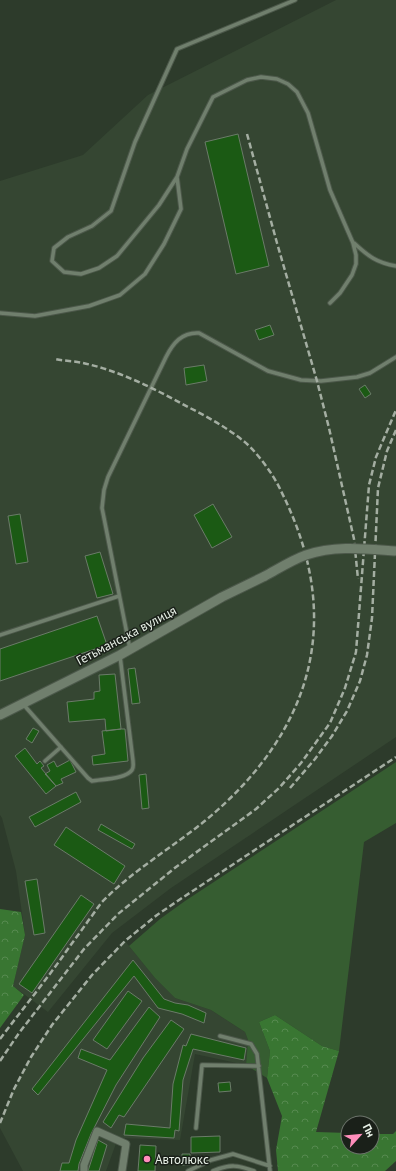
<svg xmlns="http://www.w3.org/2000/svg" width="396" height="1171" viewBox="0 0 396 1171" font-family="'PT Sans',sans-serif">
<defs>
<pattern id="forest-crowns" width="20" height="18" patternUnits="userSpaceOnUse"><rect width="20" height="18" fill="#397632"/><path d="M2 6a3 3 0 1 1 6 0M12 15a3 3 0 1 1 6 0" fill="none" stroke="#568a50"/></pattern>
</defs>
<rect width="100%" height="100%" fill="#2d3b2b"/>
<!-- built -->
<path fill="#354632" d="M336 0H396V737L171 888 112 933 48 1012 13 986 25 935 16 871 2 818 0 815V181L83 155 148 95Z
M125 941 155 978 175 998 211 1010 245 1032 248 1040 246 1065 195 1054 180 1140 118 1138 106 1171H23L0 1128V1123L14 1089 31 1057 52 1025 92 975Z"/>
<!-- green -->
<path fill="#365d31" d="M396 762V823L364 842 339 1051 322 1046 275 1015 259 1022 270 1051 267 1078 246 1065 248 1040 245 1032 211 1010 175 998 155 978 129 946 160 919 185 901Z"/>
<!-- forest -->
<path fill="url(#forest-crowns)" d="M0 909 21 912 25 935 13 986 24 995 0 1028Z
M275 1015 322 1046 339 1051 316 1132 348 1133V1147H372V1134H393L396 1131V1161L385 1171H278L276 1150 282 1116 267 1078 270 1051 259 1022Z"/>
<!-- building -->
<path fill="#1b5a14" stroke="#6b7b69" d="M238 134 269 266 236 274 205 142Z
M270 325 274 335 259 340 255 330Z
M204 365 207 381 186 385 184 368Z
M365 385 371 394 365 398 359 389Z
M213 504 232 537 212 548 194 515Z
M20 514 28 562 16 564 8 516Z
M100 552 113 594 97 598 85 556Z
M97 616 107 645 0 681V649Z
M135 668 140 703 132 704 128 669Z
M115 674 121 729 106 731 105 719 69 722 67 702 94 699V692L100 691 99 675Z
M33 728 39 731 32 743 26 739Z
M121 729H125L128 761 93 765 92 756 105 754 102 731Z
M25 748 37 764 40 761 44 766 41 768 56 786 46 794 15 756Z
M70 760 76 772 61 779 63 783 56 786 45 774 50 771 47 765 54 761 57 767Z
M146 774 149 808 142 809 139 775Z
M76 792 81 802 35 827 29 817Z
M101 824 135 844 132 849 98 830Z
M66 827 125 866 114 884 54 845Z
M37 879 45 933 34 935 25 881Z
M81 895 94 904 32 993 19 984Z
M133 960 164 999 175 1003 188 1005 206 1013 204 1023 182 1014 158 1008 134 976 38 1095 32 1089Z
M128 991 142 1001 107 1049 93 1040Z
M149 1007 160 1017 116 1085 91 1134 79 1164 78 1171H60L62 1163H69L76 1140 107 1070 78 1058 81 1049 110 1060Z
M171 1020 184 1029 124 1117 119 1115 111 1128 103 1122 143 1058Z
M191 1034 246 1048 244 1060 193 1049 183 1080 179 1131 175 1130 174 1138 124 1135 126 1124 170 1128 173 1084 183 1045 186 1046Z
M230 1082 231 1091 219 1092 218 1083Z
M220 1136V1152L191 1153V1137Z
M98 1140 107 1145 99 1171H88Z
M140 1145 156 1146 155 1171H138Z
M182 1154H190V1165H182Z"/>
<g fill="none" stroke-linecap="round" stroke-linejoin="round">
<!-- service casing -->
<g stroke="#4c584a" stroke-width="5.5">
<path id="service" d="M177 177 159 205 117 256 99 268 81 274 64 272 52 261 54 248 68 237 92 226 111 211 135 142 177 49 295 0
M354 243C368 256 377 263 396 266
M0 313 35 316 89 306 120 295 145 274 164 244 181 209 177 177 187 149 213 97 247 80 261 77 277 79 288 84 297 92 308 113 330 190 353 243 356 255V264L352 275 340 293 330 303
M0 635 119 596
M130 649 102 508 104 490 108 477 166 357C173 343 182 332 199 333L268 371 301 380 321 381 357 377 370 373 396 357
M23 704 88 778 92 781C102 779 126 779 132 770 134 767 133 764 133 761L120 656
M45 761 61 747
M220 1036 251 1044 257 1054 270 1171
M196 1128 202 1065 259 1066
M188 1171 211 1160 233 1154 270 1166
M213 1171C231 1164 237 1165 254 1171"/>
</g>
<!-- minor casing -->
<g stroke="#4c584a" stroke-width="9">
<path id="minor" d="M84 1171V1165L97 1131 126 1144 122 1171"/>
</g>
<!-- tertiary casing -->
<g stroke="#4c584a" stroke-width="11">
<path id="tertiary" d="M0 715 120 655 222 597 265 576"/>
</g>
<!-- service -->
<use href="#service" stroke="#707f6d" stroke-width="3.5"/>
<!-- minor -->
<use href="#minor" stroke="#707f6d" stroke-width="7"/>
<!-- tertiary -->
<use href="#tertiary" stroke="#707f6d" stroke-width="9"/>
<!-- rail -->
<path stroke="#a4aea2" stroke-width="2.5" stroke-dasharray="6 3" stroke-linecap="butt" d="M247 134 277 243 317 381 329 428 354 539 358 579
M290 788 315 759 332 736 347 711 360 681 367 655 372 618 378 488 387 451 396 430
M0 1039C21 1011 43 984 63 956 71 944 80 933 88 921 93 915 97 908 102 902 132 871 173 847 206 820 314 730 345 618 281 491 274 475 255 449 241 439 224 426 206 416 188 407 155 389 120 371 83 363 74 361 64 361 55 359
M0 1061 19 1033 84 949 118 914 176 867 256 809 279 788 301 763 330 723 345 688 356 652 369 485 376 457 396 410
M0 1123 14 1089 31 1057 52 1025 92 975 125 941 157 915 182 898 396 757"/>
<!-- tertiary-bridge casing -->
<g stroke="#4c584a" stroke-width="11" stroke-linecap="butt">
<path id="tertiary-bridge" d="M265 576C278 569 292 560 306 555 336 545 366 549 396 551"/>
</g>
<!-- tertiary-bridge -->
<use href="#tertiary-bridge" stroke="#707f6d" stroke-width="9"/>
</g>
<!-- markers -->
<circle fill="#ff8ebb" stroke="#1a2019" stroke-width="1.5" cx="147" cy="1159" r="4"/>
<g text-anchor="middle" stroke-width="3" stroke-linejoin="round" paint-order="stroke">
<!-- street labels -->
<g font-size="13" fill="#e8f1e7" stroke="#1a2019">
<text transform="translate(126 635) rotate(-28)" y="5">Гетьманська вулиця</text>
</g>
<!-- poi labels -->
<g font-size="13" fill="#e8f1e7" stroke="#1a2019" text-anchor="start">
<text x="155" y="1164">Автолюкс</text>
</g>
</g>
<!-- north arrow -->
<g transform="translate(360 1135) rotate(63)"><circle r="19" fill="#1a2019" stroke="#6c746b"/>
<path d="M0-3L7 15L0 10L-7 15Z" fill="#ff8ebb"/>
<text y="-6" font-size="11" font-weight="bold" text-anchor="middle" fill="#e8f1e7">Пн</text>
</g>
</svg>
